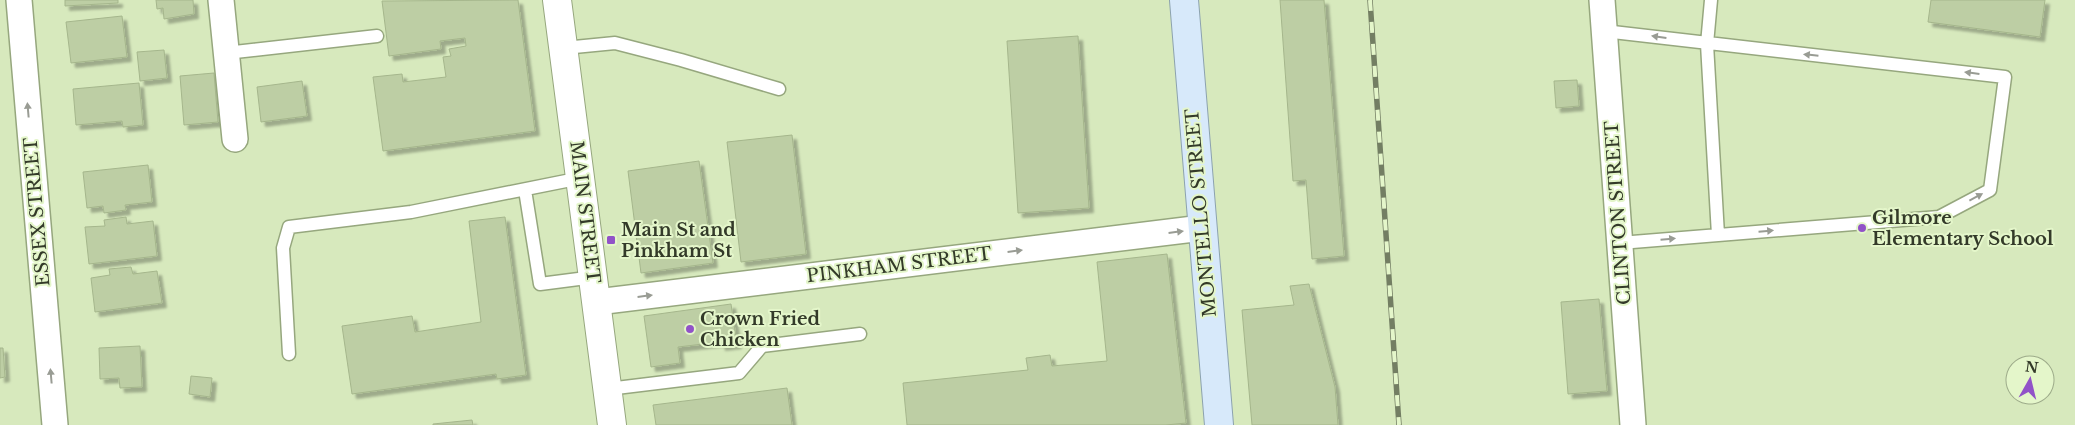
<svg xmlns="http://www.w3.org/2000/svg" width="2075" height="425" viewBox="0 0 2075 425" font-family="'Libre Baskerville',serif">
<defs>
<filter id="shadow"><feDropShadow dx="4.5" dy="4.5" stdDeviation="1" flood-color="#0004"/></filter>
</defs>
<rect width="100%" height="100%" fill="#d7e9bd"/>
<!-- building -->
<path fill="#bdcea4" stroke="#a5b68c" filter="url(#shadow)" d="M65 0H118V3L65 6Z
M156 0H193L194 14 164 19 163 8 157 9Z
M518 0 535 131 383 151 373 77 402 74 403 82 446 77 443 57 451 56 449 49 466 46 465 38 440 41 441 49 389 56 382 1Z
M1280 0H1324L1344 256 1312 259 1306 180 1293 181Z
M1931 0H2045L2040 37 1928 22Z
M122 16 127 57 71 63 66 22Z
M1078 36 1089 208 1018 213 1007 41Z
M164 50 167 78 140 81 137 52Z
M214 73 218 122 184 125 180 76Z
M1577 80 1579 106 1556 108 1554 81Z
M302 81 307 116 261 122 257 87Z
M139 83 143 125 123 127 122 121 76 125 73 89Z
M792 135 806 254 741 262 727 142Z
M699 161 713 263 641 273 628 171Z
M148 165 152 202 125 205 126 210 104 213 103 206 87 208 83 172Z
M126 217 127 224 153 221 157 256 89 264 85 227 105 226 104 220Z
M505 217 526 375 497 379 496 374 352 394 342 326 412 316 415 332 481 322 469 221Z
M1167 254 1186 423 1166 425H907L903 383 1028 370 1026 358 1050 355 1052 366 1107 361 1097 262Z
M131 267 133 274 157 271 162 303 95 312 91 278 110 275 109 269Z
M1309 284 1335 387 1338 425H1252L1242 310 1294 305 1290 286Z
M1599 299 1607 391 1568 394 1561 302Z
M731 304 737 344 721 346 720 342 678 347 680 363 651 367 644 316Z
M140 346 142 387 120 388 119 378 100 379 99 348Z
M0 348H3L5 377 0 378Z
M191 376 212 378 210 397 189 394Z
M787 388 792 425H656L653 405Z
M472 420 473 425H433V424Z"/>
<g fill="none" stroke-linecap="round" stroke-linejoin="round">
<!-- lane casing -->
<g stroke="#96a77e" stroke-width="15">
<path id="lane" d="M1711 0 1707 44 1718 235
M1604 31 2005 77 1990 190 1939 217 1620 243
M564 48 615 43 681 60 779 89
M226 53 377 36
M525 190 540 284 594 277
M289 354 283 248 289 227 411 212 581 178
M608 389 739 373 762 346 860 334"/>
</g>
<!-- street casing -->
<g stroke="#96a77e" stroke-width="28">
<path id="street" d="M19 0 55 425
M221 0 235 139
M1602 0 1633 425
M597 302 1202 228"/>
</g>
<!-- secondary casing -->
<g stroke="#96a77e" stroke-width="30">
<path id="secondary" d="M557 0 612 425"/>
</g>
<!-- primary casing -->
<g stroke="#8ca2ae" stroke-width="30">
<path id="primary" d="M1184 0 1219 425"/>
</g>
<!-- lane -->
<use href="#lane" stroke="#fff" stroke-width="12"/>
<!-- street -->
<use href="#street" stroke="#fff" stroke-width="25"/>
<!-- secondary -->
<use href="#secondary" stroke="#fff" stroke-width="28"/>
<!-- primary -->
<use href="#primary" stroke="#d7e9fa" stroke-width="28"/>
<!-- rail casing -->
<g stroke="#737e63" stroke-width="5.5">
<path id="rail" d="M1370 0 1399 425"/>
</g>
<!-- rail -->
<use href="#rail" stroke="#e4f6ca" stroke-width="4" stroke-dasharray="11" stroke-linecap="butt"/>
</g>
<!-- one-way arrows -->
<defs><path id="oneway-solid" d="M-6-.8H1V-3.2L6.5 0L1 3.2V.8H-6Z" transform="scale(1.25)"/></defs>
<g fill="#999c94">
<use href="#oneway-solid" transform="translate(1659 37) rotate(-172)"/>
<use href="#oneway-solid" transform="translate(1811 55) rotate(-174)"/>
<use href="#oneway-solid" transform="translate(1972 73) rotate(-173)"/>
<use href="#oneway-solid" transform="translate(28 110) rotate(-95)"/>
<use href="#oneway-solid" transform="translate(1976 197) rotate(-28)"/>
<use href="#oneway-solid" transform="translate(1766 231) rotate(-5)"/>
<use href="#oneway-solid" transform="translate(1176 232) rotate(-7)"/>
<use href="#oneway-solid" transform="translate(1668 239) rotate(-5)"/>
<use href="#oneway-solid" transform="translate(1015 251) rotate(-7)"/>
<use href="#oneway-solid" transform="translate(645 296) rotate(-7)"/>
<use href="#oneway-solid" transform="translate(51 376) rotate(-95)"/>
</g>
<!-- markers -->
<g fill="#9152c8" stroke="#e4f6ca" stroke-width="2">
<circle cx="1862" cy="228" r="5"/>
<rect x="606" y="235" width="10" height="10" rx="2.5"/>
<circle cx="690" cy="329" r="5"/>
</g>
<g text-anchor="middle" stroke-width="4" stroke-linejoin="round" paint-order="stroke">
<!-- street labels -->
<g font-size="18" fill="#333a29" stroke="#e4f6ca">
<text transform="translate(37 212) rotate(-95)" y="6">ESSEX STREET</text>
<text transform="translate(585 212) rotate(83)" y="6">MAIN STREET</text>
<text transform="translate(1201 213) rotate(-95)" y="6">MONTELLO STREET</text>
<text transform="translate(1618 213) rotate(-94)" y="6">CLINTON STREET</text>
<text transform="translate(899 265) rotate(-7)" y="6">PINKHAM STREET</text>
</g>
<!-- poi labels -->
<g font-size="18" font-weight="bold" fill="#333a29" stroke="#e4f6ca" text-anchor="start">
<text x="1872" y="224">Gilmore<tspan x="1872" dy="21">Elementary School</tspan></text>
<text x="621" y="236">Main St and<tspan x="621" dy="21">Pinkham St</tspan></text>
<text x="700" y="325">Crown Fried<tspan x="700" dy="21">Chicken</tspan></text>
</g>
</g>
<!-- north arrow -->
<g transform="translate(2030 380) rotate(8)"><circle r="24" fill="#e4f6ca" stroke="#9dab8a"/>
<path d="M0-4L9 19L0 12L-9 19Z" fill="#9152c8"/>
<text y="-8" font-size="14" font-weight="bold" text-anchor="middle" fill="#333a29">N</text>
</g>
</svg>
